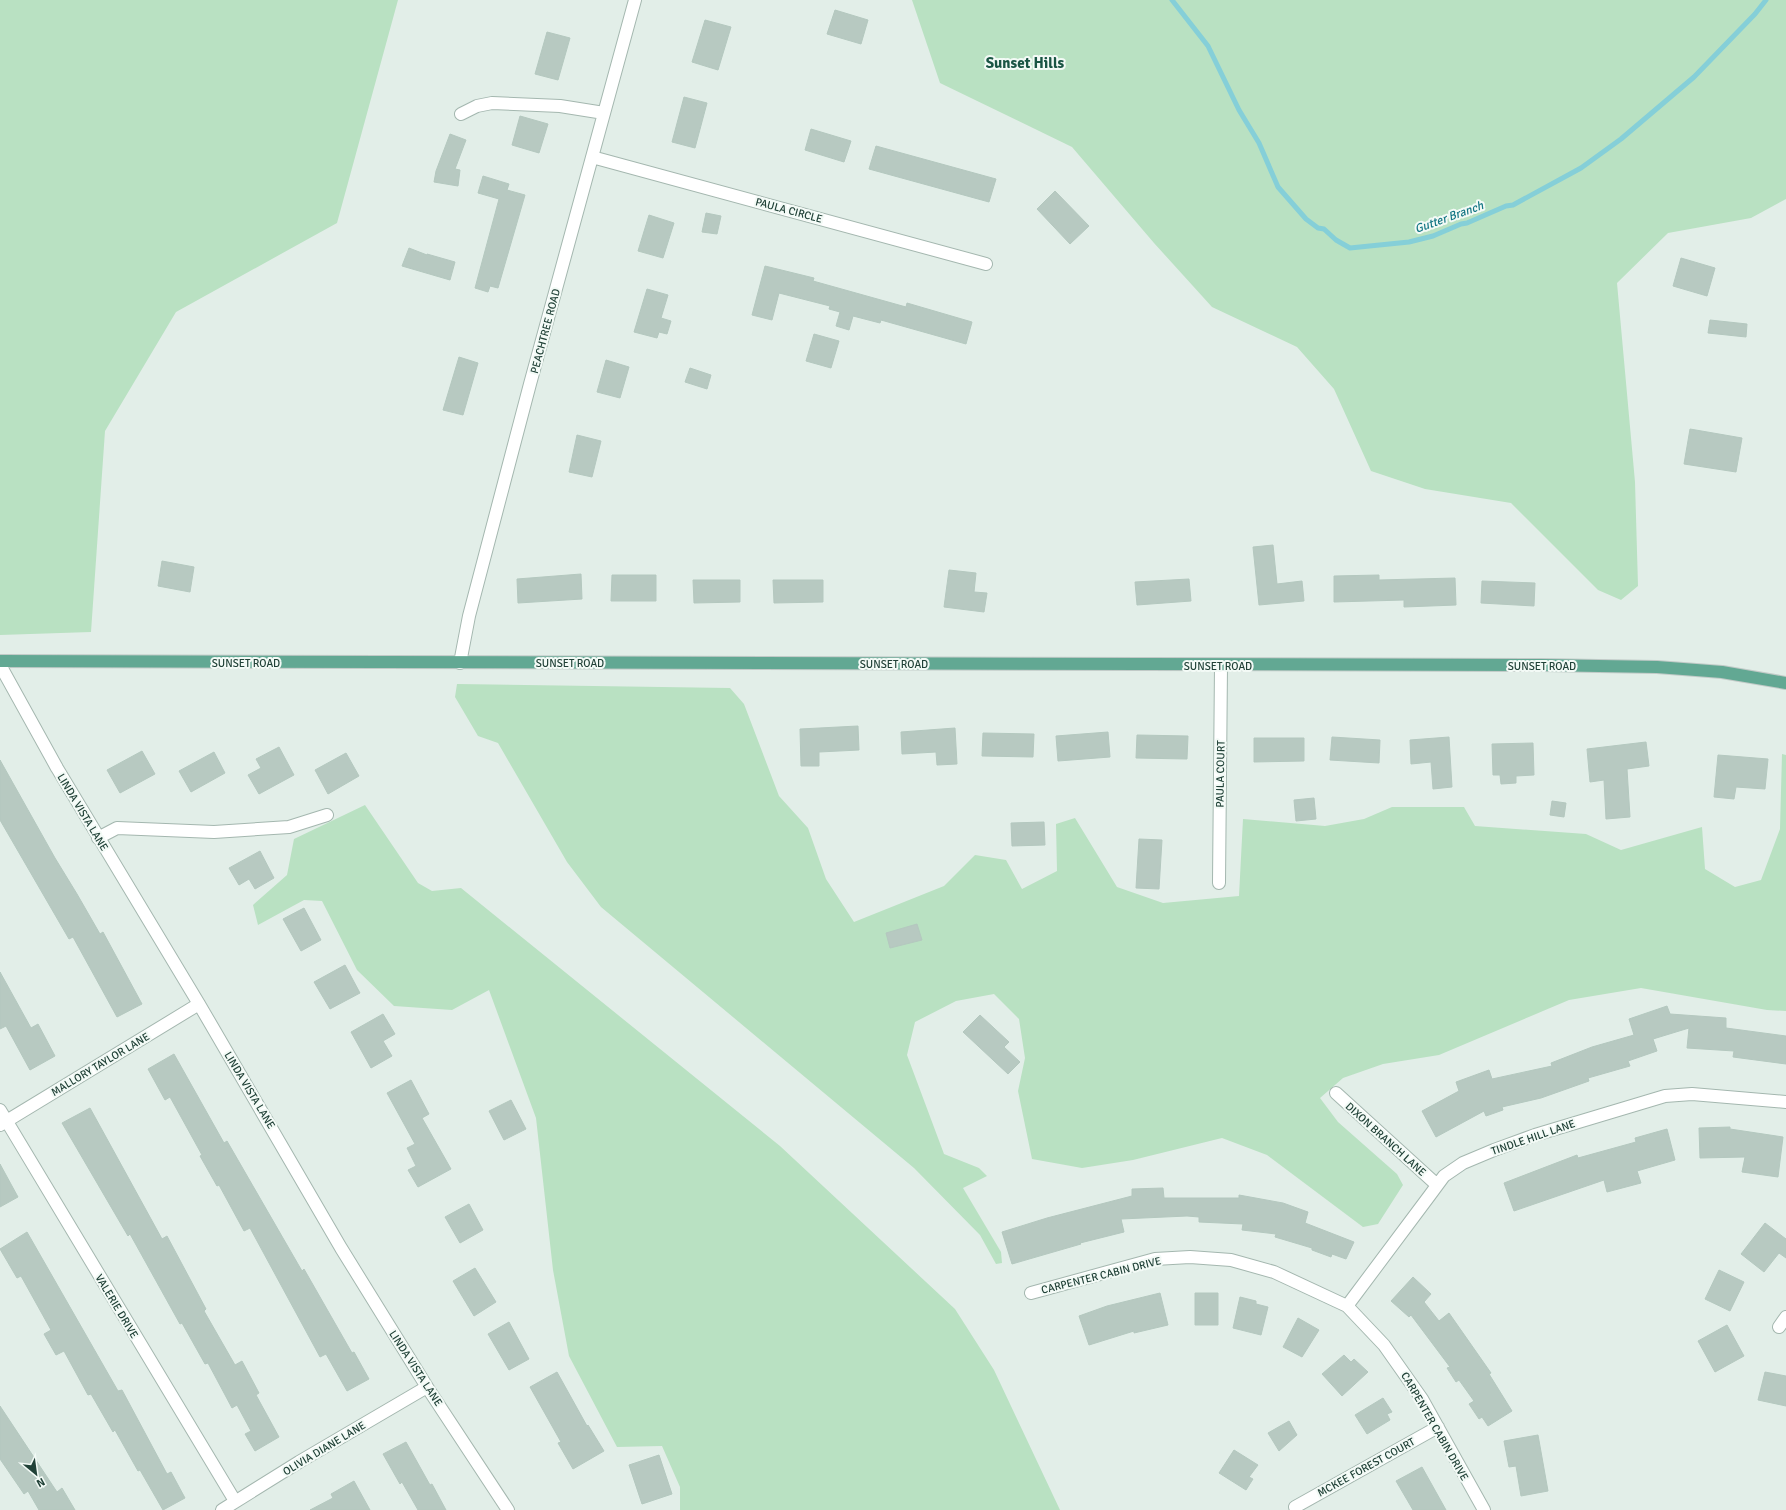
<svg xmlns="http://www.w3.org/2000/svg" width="1786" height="1510" viewBox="0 0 1786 1510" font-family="Signika,sans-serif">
<rect width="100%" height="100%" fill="#e2eee8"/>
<!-- green -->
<path fill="#b9e1c2" d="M0 0H398L337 223 176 312 105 431 91 632 0 635Z
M912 0H1786V199L1751 218 1668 233 1617 283 1635 482 1638 586 1621 600 1598 590 1511 503 1425 489 1371 471 1334 389 1297 347 1212 307 1154 243 1072 147 940 83Z
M457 684 730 688 744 704 779 796 808 828 826 879 854 922 944 886 975 855 1006 860 1022 889 1057 871 1056 824 1075 818 1117 887 1163 903 1239 896 1243 819 1325 826 1364 819 1392 807H1464L1475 826 1586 834 1621 850 1702 827 1705 869 1735 887 1761 880 1780 829 1782 754 1786 755V1011L1767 1010 1641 988 1569 1000 1439 1055 1383 1064 1343 1078 1320 1098 1338 1122 1397 1174 1403 1185 1378 1224 1363 1227 1267 1155 1222 1138 1133 1160 1082 1168 1032 1159 1018 1091 1025 1058 1019 1019 994 994 956 1001 915 1022 907 1055 944 1154 979 1168 987 1176 963 1188 1001 1252 1002 1263 996 1264 980 1235 914 1168 601 907 567 862 498 743 478 736 455 697Z
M365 805 418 883 432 891 461 888 780 1146 955 1309 994 1370 1060 1510H680V1487L662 1446 617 1447 569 1356 553 1270 536 1118 489 990 452 1010 394 1006 357 970 322 901 304 900 258 925 253 905 287 875 294 839Z"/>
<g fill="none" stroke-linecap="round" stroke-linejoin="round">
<!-- stream -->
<path stroke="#85cfd8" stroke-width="5" d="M1172 0 1208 46 1239 110 1259 143 1278 187 1306 219 1318 228 1324 229 1336 240 1350 248 1409 242 1433 236 1461 224 1467 223 1506 206 1513 205 1581 168 1621 139 1694 77 1755 14 1766 0"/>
</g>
<!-- building -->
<path fill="#b7c9c1" stroke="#b4c8bf" d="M835 10 868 20 861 44 827 34Z
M705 20 731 27 718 70 692 62Z
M547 32 570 38 558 80 535 74Z
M684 97 707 103 695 148 672 142Z
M520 116 548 124 539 153 512 145Z
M811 129 851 141 844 162 805 150Z
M450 134 466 140 455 169 460 170 458 186 434 182 436 171Z
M876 146 996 179 989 202 869 169Z
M483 176 509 184 507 190 525 195 498 288 490 286 488 292 475 288 499 199 478 193Z
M1055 191 1089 226 1070 244 1037 209Z
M706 213 721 216 717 234 702 232Z
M649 215 674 223 663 258 638 251Z
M409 248 427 255V254L455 262 450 280 402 266Z
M1681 258 1715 268 1707 296 1673 286Z
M765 266 814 278 813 281 906 307 907 303 972 322 966 344 881 320 880 323 853 316 849 330 836 326 840 312 829 309 830 306 779 293 772 320 752 315Z
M647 289 668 295 661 318 671 321 667 334 659 332 657 338 634 332Z
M1710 320 1747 324 1746 337 1708 333Z
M814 334 839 341 831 368 806 361Z
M459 357 478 363 463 415 443 410Z
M606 360 629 367 620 398 597 392Z
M690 368 711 375 707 389 685 382Z
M1690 429 1742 438 1736 472 1684 464Z
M577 435 601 441 592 477 569 472Z
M1273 545 1277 584 1302 581 1304 601 1259 605 1253 547Z
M162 561 194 567 190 592 158 586Z
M949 570 976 573 974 592 987 593 984 612 944 607Z
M581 574 582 599 518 603 517 579Z
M612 575H656V601H611Z
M1379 575V580L1455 578 1456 605 1404 607V600L1334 602V576Z
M1189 579 1191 601 1137 605 1135 582Z
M693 580H740V602L694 603Z
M773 580H823V602L774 603Z
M1482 581 1535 583 1534 606 1481 603Z
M858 726 859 750 819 752V766H801L800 729Z
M955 728 957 764 937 765 936 752 902 754 901 732Z
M1108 732 1110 757 1058 761 1056 736Z
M983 733 1034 734 1033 757 982 756Z
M1137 735 1188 736 1187 759 1136 758Z
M1332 737 1380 740 1379 763 1330 760Z
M1449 737 1452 787 1433 789 1431 762 1411 764 1410 740Z
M1254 738H1304V761L1254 762Z
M1646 742 1649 766 1627 769 1630 817 1606 819 1604 780 1590 782 1587 749Z
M1533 743 1534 775 1516 776V783L1501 784 1500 775H1493L1492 744Z
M279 747 294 775 259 794 248 775 261 768 256 759Z
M142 751 155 774 120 793 107 770Z
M214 752 225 773 191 792 179 771Z
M346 753 359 776 328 794 315 770Z
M1718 755 1768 759 1765 789 1736 787 1734 799 1714 797Z
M0 760 55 858 77 894 100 934 103 932 142 1004 117 1017 73 937 69 939 0 820Z
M1314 798 1316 819 1296 821 1294 800Z
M1552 801 1566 803 1564 817 1550 815Z
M1044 822 1045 845 1012 846 1011 823Z
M1139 839 1162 840 1159 889 1136 888Z
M260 851 274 878 255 889 249 879 239 885 229 868Z
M304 908 321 940 301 951 283 919Z
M917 924 922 940 890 948 886 933Z
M345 965 360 993 330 1009 314 982Z
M0 972 31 1028 38 1024 55 1056 30 1070 6 1026 0 1029Z
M1667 1006 1670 1014 1726 1018V1028L1786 1036V1064L1733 1057 1734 1051 1687 1048 1689 1028 1653 1039 1657 1051 1628 1061 1630 1066 1588 1078 1589 1081 1541 1098 1502 1107 1503 1110 1486 1116 1484 1111 1436 1137 1422 1111 1459 1091 1456 1082 1489 1070 1492 1079 1552 1066 1551 1063 1592 1047 1634 1035 1629 1019Z
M383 1014 395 1034 383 1041 392 1056 371 1068 351 1032Z
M980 1015 1009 1042 1004 1047 1020 1062 1008 1074 963 1032Z
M174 1054 224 1143 227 1141 302 1271 304 1269 352 1353 354 1352 369 1379 347 1391 326 1354 320 1357 250 1228 244 1231 219 1185 217 1186 200 1156 202 1155 170 1097 165 1100 148 1069Z
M411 1080 429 1114 422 1118 451 1169 418 1187 408 1170 416 1166 407 1148 415 1144 387 1093Z
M511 1100 526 1129 504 1140 489 1111Z
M90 1108 162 1239 167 1236 206 1309 204 1311 235 1365 242 1361 259 1393 256 1395 279 1437 255 1451 245 1434 251 1431 237 1405 232 1408 208 1363 205 1364 182 1323 180 1324 130 1234 128 1236 62 1123Z
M1730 1127V1129L1783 1137 1778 1177 1742 1172 1745 1157 1700 1158 1699 1128Z
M1667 1129 1675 1160 1637 1171 1641 1183 1607 1192 1604 1180 1514 1211 1504 1183 1577 1155 1578 1158 1636 1142 1635 1138Z
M0 1164 18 1197 0 1207Z
M1163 1188 1164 1198H1239V1195L1283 1203 1308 1212 1305 1223 1354 1242 1346 1259 1332 1254 1331 1257 1312 1250V1248L1275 1237 1276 1234 1242 1230 1243 1224 1199 1222V1217L1187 1216 1121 1219 1124 1232 1080 1243 1081 1244 1012 1264 1002 1232 1047 1218 1132 1196V1189Z
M469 1204 483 1230 460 1243 445 1217Z
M1765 1223 1786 1239V1258L1779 1253 1764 1272 1741 1254Z
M27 1232 118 1391 122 1390 167 1474 171 1472 185 1498 163 1510 140 1470 138 1471 115 1430 113 1432 91 1394 88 1395 64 1351 56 1355 44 1334 51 1330 21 1276 17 1278 0 1249Z
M475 1268 496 1302 474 1316 453 1281Z
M1719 1270 1744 1282 1730 1311 1705 1299Z
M1413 1277 1431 1294 1424 1302 1439 1321 1449 1313 1491 1373 1489 1374 1512 1411 1488 1426 1482 1417 1479 1419 1469 1404 1474 1401 1459 1380 1456 1382 1447 1368 1450 1367 1411 1315 1409 1317 1391 1301Z
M1160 1293 1168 1325 1134 1333V1331L1089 1345 1079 1316 1107 1306Z
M1195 1293H1218V1325H1195Z
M1240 1297 1256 1301V1304L1268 1307 1261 1335 1233 1328Z
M1298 1318 1319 1330 1302 1357 1283 1347Z
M509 1322 529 1359 509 1370 488 1334Z
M1727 1325 1744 1356 1715 1372 1698 1341Z
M1344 1355 1351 1362 1354 1359 1368 1372 1342 1396 1322 1374Z
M557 1372 587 1426 588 1425 604 1451 573 1469 558 1443 561 1442 530 1387Z
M1765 1372 1786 1376V1406L1758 1400Z
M1383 1398 1392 1412 1387 1414 1390 1420 1367 1434 1355 1415Z
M0 1406 57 1492 62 1488 75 1510H39L28 1491 24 1494 0 1459Z
M1289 1421 1297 1435 1279 1451 1268 1433Z
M1538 1435 1548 1491 1521 1496 1516 1466 1509 1467 1504 1441Z
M406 1442 430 1485 432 1484 446 1510H418L402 1482 400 1484 383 1454Z
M1234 1450 1258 1465 1249 1477 1253 1479 1246 1490 1219 1473Z
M659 1455 672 1494 642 1504 629 1465Z
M1422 1467 1446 1510H1413L1396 1481Z
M354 1481 370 1510H310L333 1498 331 1494Z"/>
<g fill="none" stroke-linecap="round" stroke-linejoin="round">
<!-- minor casing -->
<g stroke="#a4b7af" stroke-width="14">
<path id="minor" d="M461 114 477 106 492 103 560 106 604 113
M592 157 986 264
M460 663 469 616 530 384 635 0
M0 665 57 768 199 1004 341 1248 427 1387 508 1510
M98 838 117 828 214 832 289 827 327 815
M1219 883 1221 666
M1336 1093 1437 1185
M0 1110 235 1501
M0 1125 199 1004
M1031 1293 1155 1259 1190 1257 1231 1260 1274 1272 1347 1306 1384 1345 1422 1399 1484 1510
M1347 1306 1430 1195 1444 1176 1463 1163 1494 1150 1535 1135 1665 1096 1692 1094 1786 1102
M1779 1327 1786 1317
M1295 1507 1438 1427
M222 1510 299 1462 427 1387"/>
</g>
<!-- major casing -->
<g stroke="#c1cac7" stroke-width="14">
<path id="major" d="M0 661 1541 665 1657 667 1722 672 1786 683"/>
</g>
<!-- minor -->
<use href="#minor" stroke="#fff" stroke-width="12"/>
<!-- major -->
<use href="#major" stroke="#62a893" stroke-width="12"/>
</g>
<g text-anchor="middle" stroke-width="4" stroke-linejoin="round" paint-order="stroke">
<!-- street labels -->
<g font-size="11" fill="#204137" stroke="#f3faf6">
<text transform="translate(789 210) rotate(15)" y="4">PAULA CIRCLE</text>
<text transform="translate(545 331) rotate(-75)" y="4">PEACHTREE ROAD</text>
<text x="246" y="667">SUNSET ROAD</text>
<text x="570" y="667">SUNSET ROAD</text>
<text x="894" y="668">SUNSET ROAD</text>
<text x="1218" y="670">SUNSET ROAD</text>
<text x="1542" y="670">SUNSET ROAD</text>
<text transform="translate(1220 774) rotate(-89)" y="4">PAULA COURT</text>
<text transform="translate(83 812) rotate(59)" y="4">LINDA VISTA LANE</text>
<text transform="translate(100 1064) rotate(-31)" y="4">MALLORY TAYLOR LANE</text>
<text transform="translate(250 1090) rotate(59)" y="4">LINDA VISTA LANE</text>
<text transform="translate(1533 1137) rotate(-19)" y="4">TINDLE HILL LANE</text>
<text transform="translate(1386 1139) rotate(42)" y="4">DIXON BRANCH LANE</text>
<text transform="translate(1101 1275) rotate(-14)" y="4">CARPENTER CABIN DRIVE</text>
<text transform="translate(117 1306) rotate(59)" y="4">VALERIE DRIVE</text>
<text transform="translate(416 1368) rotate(57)" y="4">LINDA VISTA LANE</text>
<text transform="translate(1435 1426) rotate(60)" y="4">CARPENTER CABIN DRIVE</text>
<text transform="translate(324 1448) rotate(-31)" y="4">OLIVIA DIANE LANE</text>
<text transform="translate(1366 1467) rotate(-29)" y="4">MCKEE FOREST COURT</text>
</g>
<!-- water labels -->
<g font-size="12" font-style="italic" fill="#147684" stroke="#f3faf6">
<text transform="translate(1449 217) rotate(-20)" y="4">Gutter Branch</text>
</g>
<!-- district labels -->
<g font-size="15" font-weight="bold" fill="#1a5544" stroke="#f3faf6">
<text x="1025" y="68">Sunset Hills</text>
</g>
</g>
<!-- north arrow -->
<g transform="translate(36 1474) rotate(151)" stroke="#f3faf6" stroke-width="3" paint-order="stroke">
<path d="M0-3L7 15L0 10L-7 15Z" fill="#204137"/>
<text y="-6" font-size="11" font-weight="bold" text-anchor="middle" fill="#204137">N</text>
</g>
</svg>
